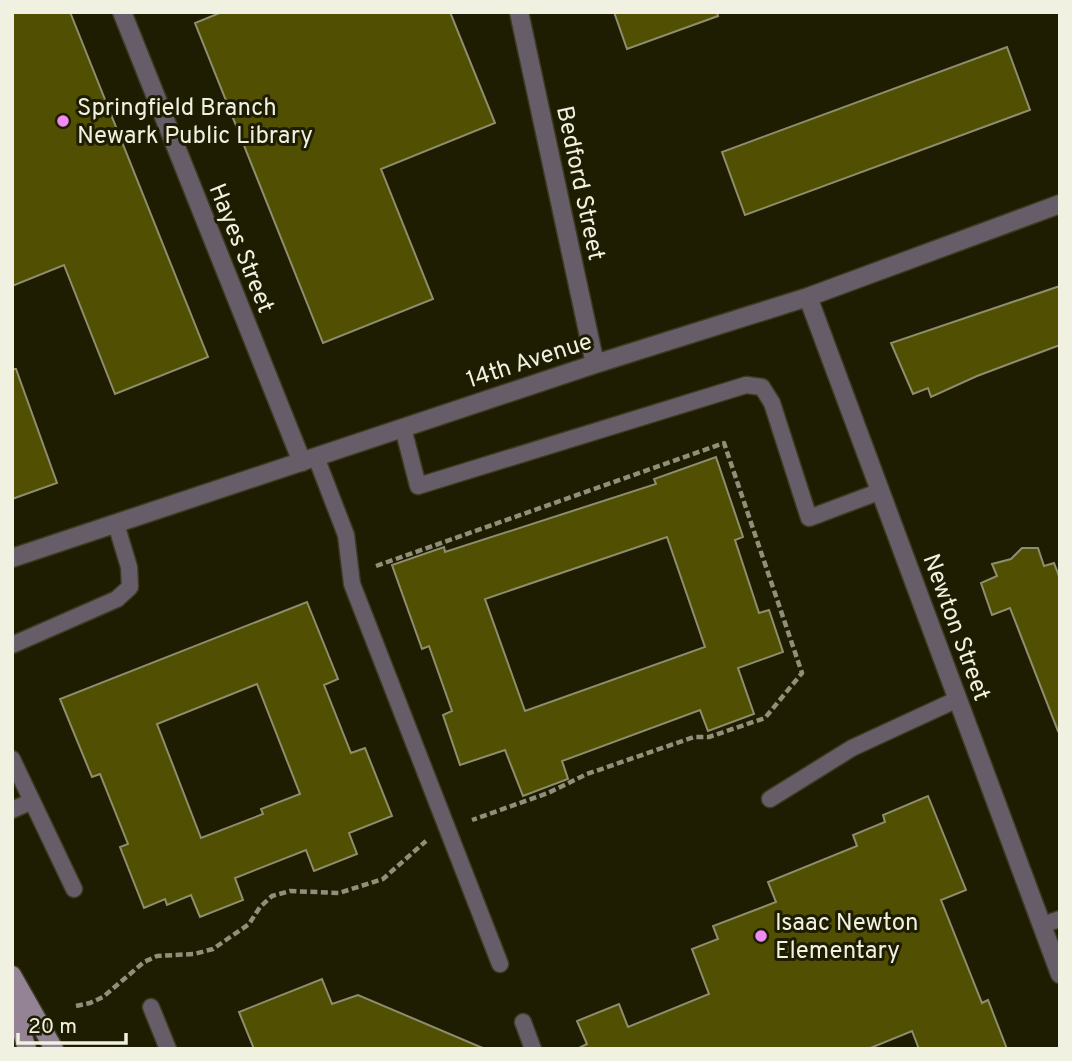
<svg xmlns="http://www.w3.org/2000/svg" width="1072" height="1061" viewBox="0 0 1072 1061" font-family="Overpass,sans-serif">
<rect width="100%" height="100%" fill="#1e1d02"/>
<!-- building -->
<path fill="#514f02" stroke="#8e8e6f" stroke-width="2" fill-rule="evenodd" d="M12 12H70L208 357 115 394 64 265 12 286Z
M222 12H450L495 123 381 169 433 299 323 343 195 23Z
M614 12H717L718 16 627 49Z
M1007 47 1030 110 745 215 722 152Z
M1060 286V345L977 376 931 397 928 388 913 394 891 343Z
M12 369H16L57 483 12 499Z
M716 457 743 537 735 540 759 613 769 610 783 652 738 668 754 714 708 731 700 710 562 761 568 779 523 796 505 750 460 765 443 715 452 711 429 646 422 649 392 565 444 547 445 552 656 484 654 479ZM667 537 705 647 525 711 485 599Z
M1022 548H1038L1044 566 1054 563 1060 579V730L1058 731 1010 608 992 615 981 583 997 576 992 564 1011 559Z
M307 602 338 679 324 685 351 753 365 748 392 816 349 833 357 854 314 871 306 850 235 878 243 900 200 917 191 895 167 905 165 899 144 908 120 847 128 844 100 774 92 777 60 699ZM257 684 300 794 261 809 263 814 201 838 157 724Z
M928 796 966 890 941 900 982 1003 988 1000 1007 1049H919L912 1031 868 1049H577L587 1044 577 1021 619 1004 628 1027 709 994 692 949 718 939 713 926 776 902 768 882 857 846 853 835 885 822 883 815Z
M322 979 332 1004 358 995 485 1049H254L239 1012Z"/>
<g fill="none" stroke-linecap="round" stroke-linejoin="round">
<!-- service casing -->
<g stroke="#3b3b21" stroke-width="19">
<path id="service" d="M403 428 418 486 746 385 762 387 772 403 809 518 881 491
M316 457 346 535 352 584 500 964
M12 645 117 599 130 587 129 567 116 524
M12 759 74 889
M770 799 852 748 958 699
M12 810 32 801
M1042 925 1060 919
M151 1007 168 1049
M523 1022 533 1049"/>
</g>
<!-- minor casing -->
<g stroke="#3b3b21" stroke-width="21">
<path id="minor" d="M122 12 302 462
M519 12 595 364
M808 297 1060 974
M12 558 595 364 808 297 1060 204"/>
</g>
<!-- secondary casing -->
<g stroke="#3b3b21" stroke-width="21">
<path id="secondary" d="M12 975 54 1049
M12 1000 27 1049"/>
</g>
<!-- path -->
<path stroke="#8f8f7a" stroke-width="4.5" stroke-dasharray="7 3.5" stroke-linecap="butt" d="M376 566 724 443 802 673 765 718 709 737H694L587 774 548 793 472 820
M76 1006 90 1003 103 997 144 962 157 956 194 954 213 949 249 924 260 907 272 896 290 891 339 893 383 879 426 841"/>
<!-- service -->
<use href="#service" stroke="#675d68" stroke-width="16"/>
<!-- minor -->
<use href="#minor" stroke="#675d68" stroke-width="18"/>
<!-- secondary -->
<use href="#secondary" stroke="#938394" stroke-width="18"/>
</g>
<!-- markers -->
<g fill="#f08bf6" stroke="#1e1d02" stroke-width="2.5">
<circle cx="63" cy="121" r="7"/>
<circle cx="761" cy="936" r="7"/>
</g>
<g text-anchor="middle" stroke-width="6" stroke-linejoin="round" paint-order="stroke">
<!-- poi labels -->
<g font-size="24" fill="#f0f1e0" stroke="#1e1d02" text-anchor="start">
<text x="77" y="115">Springfield Branch<tspan x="77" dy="28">Newark Public Library</tspan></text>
<text x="775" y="930">Isaac Newton<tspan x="775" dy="28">Elementary</tspan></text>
</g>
<!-- street labels -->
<g font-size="24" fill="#f0f1e0" stroke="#1e1d02">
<text transform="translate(581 183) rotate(78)" y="8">Bedford Street</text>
<text transform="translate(242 248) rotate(68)" y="8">Hayes Street</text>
<text transform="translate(529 360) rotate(-18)" y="8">14th Avenue</text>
<text transform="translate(957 627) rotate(70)" y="8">Newton Street</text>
</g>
</g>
<!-- border -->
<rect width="1072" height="1061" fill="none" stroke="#f0f1e0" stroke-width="28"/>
<!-- scale -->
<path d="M18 1033v10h108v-10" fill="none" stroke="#f0f1e0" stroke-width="3.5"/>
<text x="28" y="1033" font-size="21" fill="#f0f1e0" stroke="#1e1d02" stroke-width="5" paint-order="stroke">20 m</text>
</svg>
